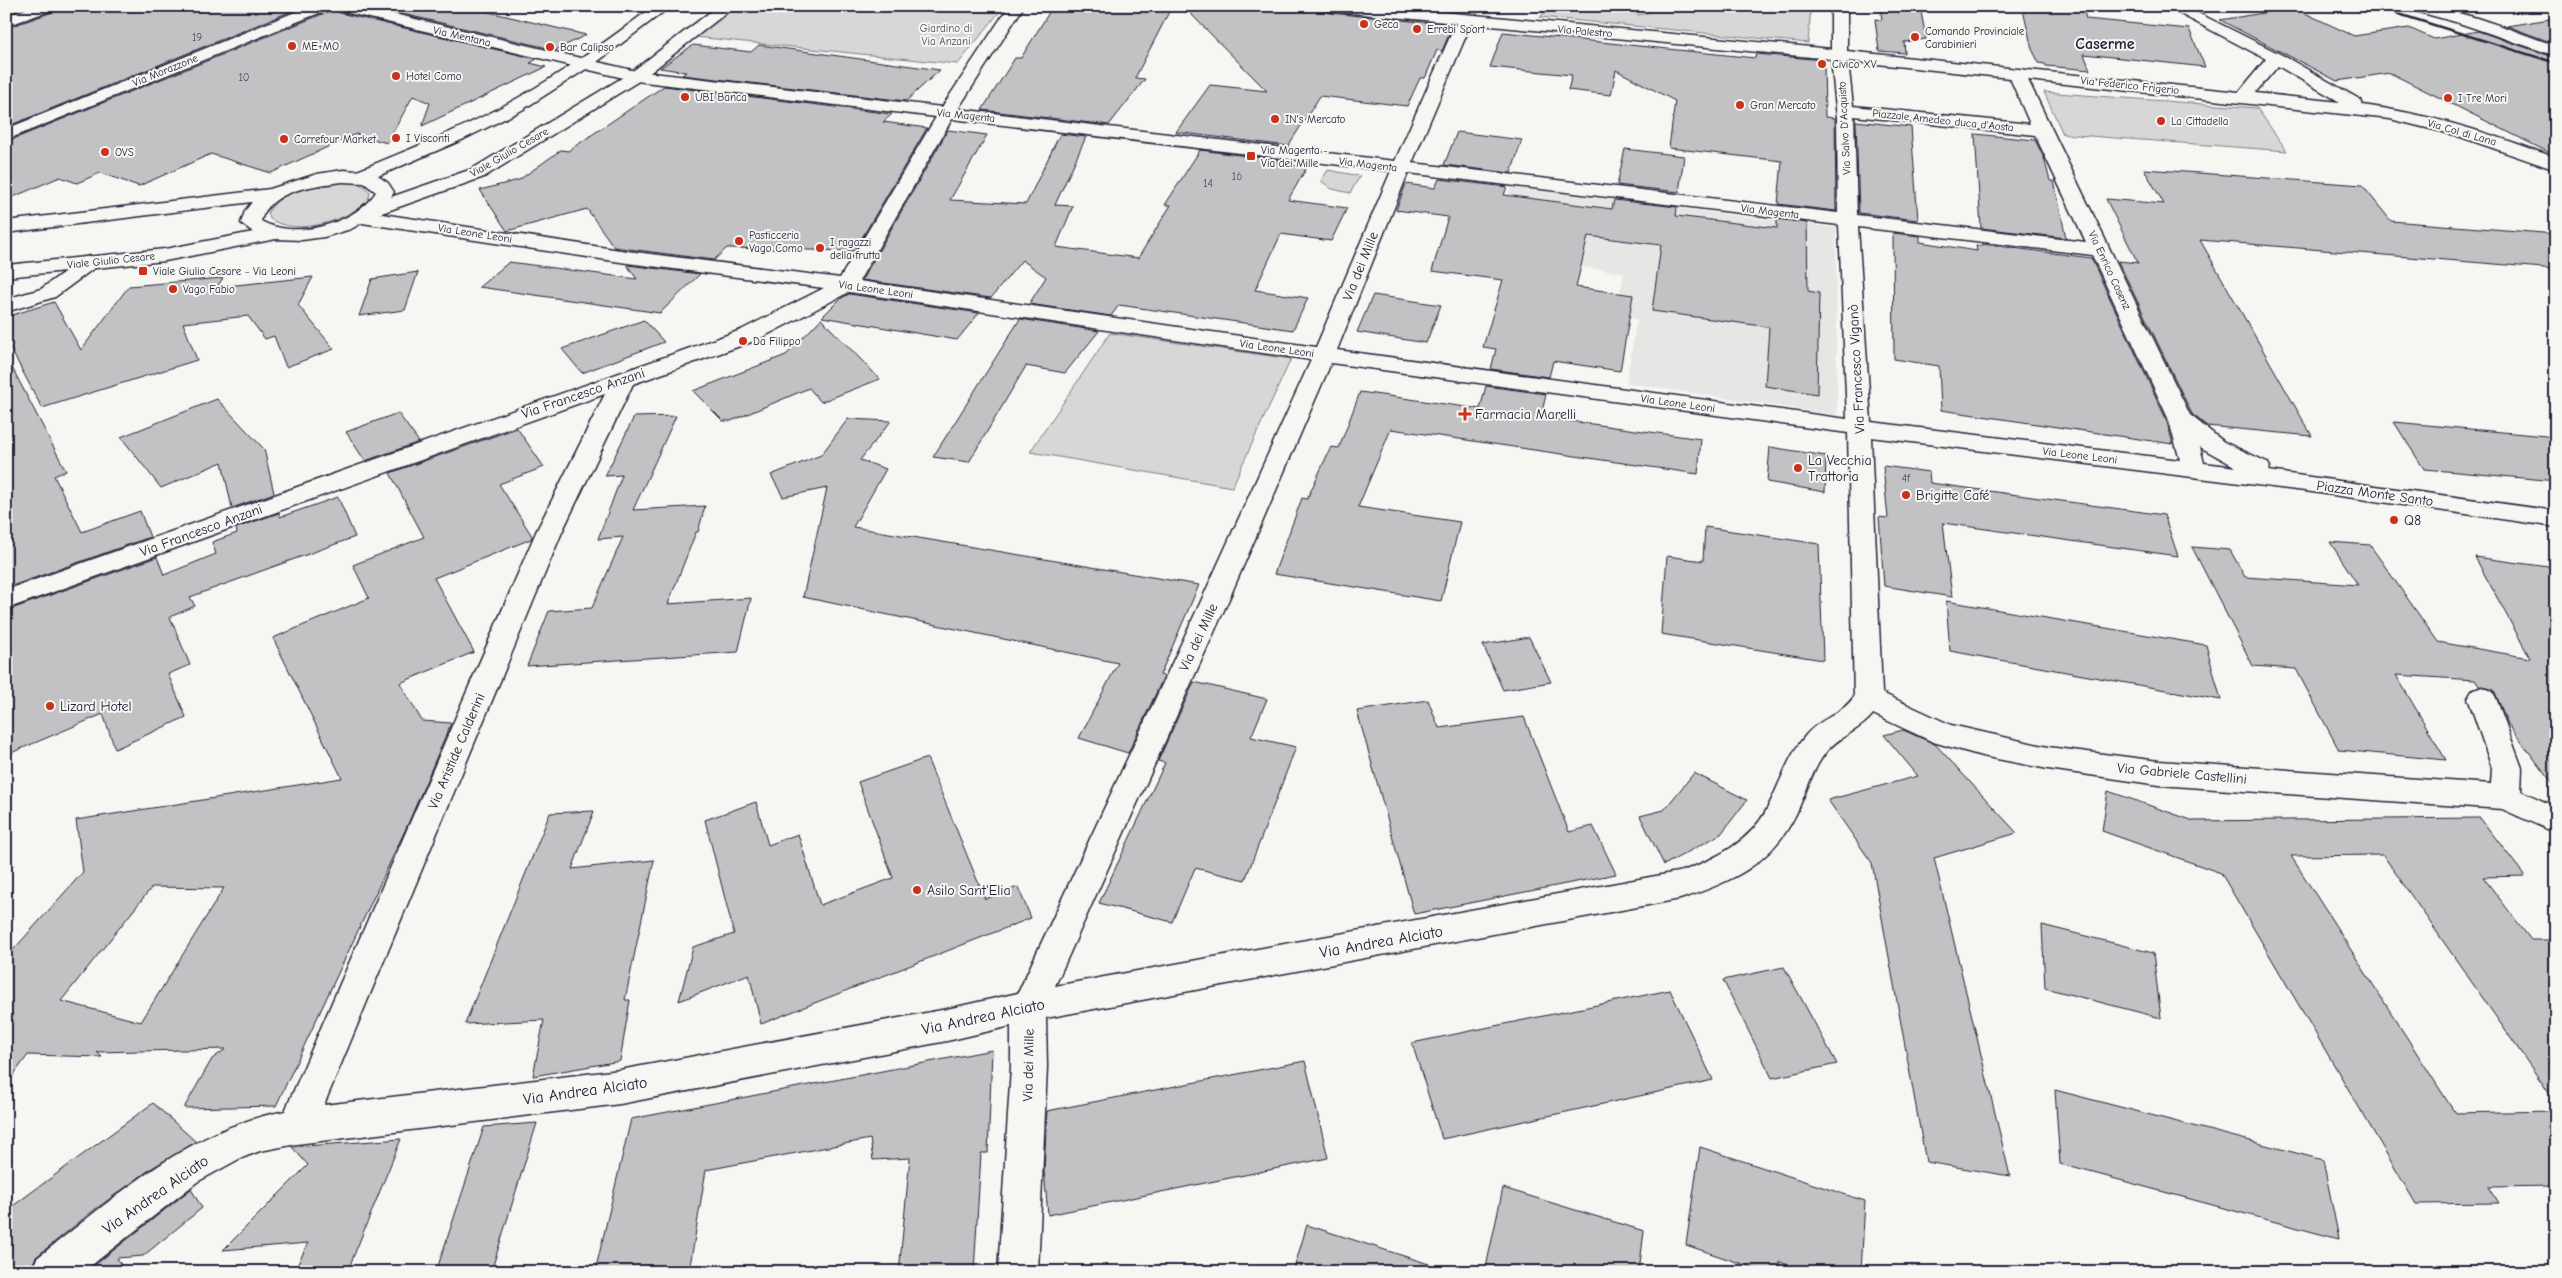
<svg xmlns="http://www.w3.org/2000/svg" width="2562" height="1278" viewBox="0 0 2562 1278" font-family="'Comic Neue',sans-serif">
<rect width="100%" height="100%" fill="#f6f6f2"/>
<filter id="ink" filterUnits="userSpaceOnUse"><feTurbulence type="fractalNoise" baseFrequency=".02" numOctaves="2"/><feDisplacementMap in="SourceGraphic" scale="10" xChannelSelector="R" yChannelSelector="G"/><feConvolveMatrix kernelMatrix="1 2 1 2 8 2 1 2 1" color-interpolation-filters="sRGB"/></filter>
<g filter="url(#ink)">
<!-- built -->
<path fill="#e6e6e4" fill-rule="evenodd" d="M1511 187 1836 228 1837 415 1626 383 1637 319 1616 315 1624 273 1489 254ZM1519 197 1644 213 1639 242ZM1656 284 1738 322 1652 311ZM1771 286 1819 293 1765 386Z"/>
<!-- green -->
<path fill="#d7d7d7" stroke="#7c7c89" d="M736 6H967L1001 10 958 64 696 37Z
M1562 6H1622L1639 15 1672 6H1811L1808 43 1540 17 1547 10Z
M2044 92 2257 108 2287 151 2063 134Z
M1328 170 1360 176 1350 193 1332 189 1321 181Z
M338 181C351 182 362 182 370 192L368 201C345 221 298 237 270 219L268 212C284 188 312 186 338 181Z
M1110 333 1291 359 1232 487 1030 452Z"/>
<!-- building -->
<path fill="#c2c2c4" stroke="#22223b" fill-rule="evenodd" d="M59 6H304L6 127V28L56 11Z
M369 6H464L586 35 556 50Z
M1053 6H1172L1135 78 1145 79 1109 125 982 110 1015 58H1021Z
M1183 6H1291L1325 10 1330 13 1453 25 1442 51 1437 50 1425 78H1420L1407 106 1320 96 1288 146 1176 132 1210 85 1267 91Z
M1880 6H1920L1926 39 1904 42 1905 53 1879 51 1875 19 1882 20Z
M2022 6 2083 8 2086 19 2189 29 2205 67 2084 54 2090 70 2046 66 2045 64 2039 63 2032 49Z
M332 8 340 13 537 59 530 63 546 67 422 126 430 103 413 96 387 143 356 134 271 173 211 154 139 186 100 173 77 183 60 177 6 200V142L330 11Z
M2294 8 2354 36 2409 28 2434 39 2478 31 2556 58V156L2390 73 2337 81 2220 20Z
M2556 18V44L2507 26Z
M1503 32 1755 58 1756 54 1824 60 1825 117 1835 118 1836 211 1778 204 1782 161 1669 148 1675 101 1616 70 1611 95 1568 90 1572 75 1490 67Z
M693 45 751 52 759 45 940 70 906 101 682 75 686 72 660 68Z
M664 86 892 114 883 122 927 128 854 251 727 248 714 260 614 247 587 209 507 231 480 190 519 180 561 150 568 151Z
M1856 121 1911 127 1918 220 1859 213Z
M948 130 987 135 950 200 1026 204 1060 134 1086 137 1055 205 1073 206 1056 247 1138 258 1171 205H1165L1200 150 1278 160 1276 163 1307 167 1288 200 1347 208 1331 241 1281 234 1255 290 1308 298 1293 330 1119 305 1111 316 1029 304 1046 277 1022 260 991 298 862 280Z
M1457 132 1522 140 1511 173 1444 165Z
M1975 134 2035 140 2044 158 2050 181H2054L2066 238 1981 228Z
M1625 149 1684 156 1679 192 1617 185Z
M2144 169 2362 185 2391 221 2556 234V269L2200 240 2312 436 2207 426 2192 414 2118 261 2138 263 2106 199 2164 204Z
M1439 179 1507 187 1504 195 1612 209 1614 200 1677 207 1676 216 1777 228V219L1807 223 1808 291 1819 293 1817 394 1765 386 1769 327 1652 311 1661 245 1588 236 1576 287 1633 295 1620 371 1553 361 1549 377 1491 369 1496 349 1483 347 1503 280 1432 271 1448 217 1396 210 1406 184 1435 188Z
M1893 233 1920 236V242L1977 251 1976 246H1982V244L2091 258 2166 419 2173 444 1941 410 1939 366 1894 359Z
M509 262 637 279 627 265 700 274 660 313 479 287Z
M418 272 405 310 359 316 372 279Z
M313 277 298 305 334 349 286 367 274 336 265 339 248 316 183 323 197 360 42 408 6 340V317L54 302 81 350 129 286 223 278 217 287Z
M849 294 979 313 957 340 822 317 840 299Z
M1373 295 1441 305 1426 343 1357 332Z
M821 319 880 379 821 402 809 388 731 421H723L693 391 786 355Z
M1020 319 1099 331 1065 373 1026 366 969 462 933 457Z
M644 320 664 342 582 373 562 349Z
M6 356 66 471 54 476 82 532 140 511 150 537 6 588Z
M1486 386 1546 394 1541 417 1701 439 1698 474 1391 429 1358 507 1460 522 1441 601 1274 574 1302 498 1307 499 1331 447 1339 448 1360 392 1480 409Z
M217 399 264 449 274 493 232 508 222 462 161 488 121 437Z
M398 413 419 442 365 461 346 432Z
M676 416 633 510 705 506 698 532H696L668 604 751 598 738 652 527 666 549 611 592 608 623 537 598 539 622 475 605 476 634 417Z
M848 419 891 421 860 460 886 469 853 527 1199 585 1160 675 1164 676 1128 753 1079 738 1118 663 803 597 827 488 783 497 771 475 821 455Z
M2394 422 2556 437V481L2424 469Z
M517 428 544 467 499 484 532 536 531 539 434 578 474 652 400 683 422 721 451 723 408 824 276 1106 184 1108 212 1059 226 1049 97 1052 102 1057 28 1055 6 1085V958L83 872 76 820 342 778 273 638 369 598 353 565 424 537 390 473ZM152 887 224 888 141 1022 61 1001Z
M1770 447 1826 456 1825 492 1767 482Z
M1883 466 1929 472 1930 483 2164 515 2178 556 1943 523 1952 597 1884 586 1879 517 1888 518Z
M338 497 355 537 190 597 195 606 170 617 190 665 168 674 186 717 115 749 103 714 6 755V611L157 557 164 575 216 554 212 542 237 533 236 528 279 513 280 517Z
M1705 527 1819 544 1823 660 1661 634 1667 556 1703 561Z
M2330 542 2370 545 2438 642 2530 658 2475 557 2556 568V788L2508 724 2494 690 2479 686 2475 680 2396 675 2446 760 2339 750 2296 669 2253 666 2192 547 2230 550 2245 577 2358 585Z
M1946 601 2206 645 2221 700 1950 651Z
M1529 637 1551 682 1503 690 1483 645Z
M1194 682 1267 699 1251 737 1296 747 1245 880 1195 868 1172 922 1099 903 1165 763 1158 761Z
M1428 700 1439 728 1524 717 1569 832 1593 826 1616 874 1414 914 1357 711Z
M1903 730 1935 744 2017 833 1934 858 2010 1176 1926 1162 1872 863 1828 800 1918 776 1884 735Z
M927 758 985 899 1018 887 1031 918 761 1024 749 974 679 1001 693 947 734 934 705 820 756 802 768 845 798 834 820 905 893 878 858 782Z
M1694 773 1747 800 1721 834 1664 865 1640 816 1664 810Z
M2108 791 2194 821 2480 818 2525 876 2483 877 2531 940H2556V1103L2383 855 2291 856 2455 1113 2556 1111V1186L2489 1187 2499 1203 2416 1204 2221 873 2102 831Z
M594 811 572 869 654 860 625 1000H630L620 1061 533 1076 544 1020 465 1024 550 813Z
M2042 925 2153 953 2161 1018 2045 988Z
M1784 967 1837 1064 1772 1078 1723 980Z
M1670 990 1713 1080 1442 1139 1412 1043Z
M992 1050 988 1153H981L974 1272H899L910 1158 873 1160 870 1139 706 1170 689 1272H595L631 1119Z
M1305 1061 1328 1158 1048 1215 1044 1171 1047 1111Z
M2055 1090 2323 1160 2339 1239 2060 1164Z
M153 1103 196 1142 152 1168 93 1211 36 1257 29 1272H6V1211Z
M537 1123 491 1272H436L484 1127Z
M401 1139 348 1270 294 1272 308 1243 223 1250 308 1165 292 1147Z
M1700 1147 1865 1201 1861 1272H1809L1780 1262 1779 1272H1766L1686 1245Z
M1503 1188 1644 1231 1639 1272H1485Z
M191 1189 202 1208 143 1256 117 1258 125 1272H86Z
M1307 1225 1435 1266 1434 1272H1293Z"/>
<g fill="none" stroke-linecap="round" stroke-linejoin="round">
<!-- street casing -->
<g stroke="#22223b" stroke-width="3">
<path id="street" d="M34 6H57L55 9 6 26V16Z
M310 6H331L329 9 6 140V129Z
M333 6H360L636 71 942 107 1009 6H1024L958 109 1395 161 1456 23 1330 11 1323 6H1380L1831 49V6H1847V51L2239 92 2266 59 2165 6H2184L2282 55 2361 100 2363 105C2429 114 2494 134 2556 158V170L2455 135 2390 119 2028 80 2190 415 2224 442 2267 462 2270 467 2268 471 2556 511V527L2305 491 1871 437 1882 693 1951 725 2048 747 2159 761 2491 784 2492 768 2468 698 2472 691 2482 687 2492 691 2496 698 2522 768 2521 791 2556 807V833L2502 809 2159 785 2048 769 1982 756 1933 742 1873 714C1860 731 1840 735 1826 752 1812 770 1806 793 1796 814 1771 865 1731 882 1680 899L1046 1018 1047 1067 1038 1272H998L1011 1067V1026L947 1041 620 1104 297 1144 260 1151 239 1159 197 1182 83 1272H31L37 1258C114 1199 188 1129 285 1111L536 532 605 394 6 609V590L741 330 824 288 627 263 362 223 355 221 352 217 355 213 362 211 627 251 840 278 936 117 636 81 340 11ZM1471 24 1831 59 1837 118 1838 213 1412 163ZM1848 61 2010 78 2030 124 1853 106ZM2278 66 2340 102 2255 93ZM1854 116 2035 135 2086 242 1857 215ZM952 119 1391 171 1316 347 859 281ZM1408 173 1839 225 1847 419 1337 350ZM1858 227 2092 255 2168 418 2180 460 1871 422ZM849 292 1311 360 1202 599 1018 993 947 1009 620 1070 324 1105 562 532 633 384 757 340ZM1331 363 1848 433 1854 697C1839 717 1821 717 1806 735 1788 756 1780 784 1767 809 1750 842 1717 858 1683 871L1055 986 1229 599ZM2200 447 2236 467 2204 463Z
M2406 6C2457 6 2507 29 2556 46V56L2459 23 2408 9Z
M90 256 97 258 100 262 97 266 55 297 6 312V299L41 289 83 258Z"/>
</g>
<!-- primary casing -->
<g stroke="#22223b" stroke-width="3">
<path id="primary" d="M654 6H671L597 62 522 110 464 139 378 176 388 183 394 192 391 197 472 169 630 73 718 6H735L642 79 484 177 376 215 351 229 324 237 302 240 276 239 165 261 6 277V265L165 249 253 232 241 223 245 211 252 202 6 233V221L270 189 317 174 343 170 357 171C408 150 460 130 509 103 560 75 607 41 654 6ZM343 182 364 183 376 192C354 225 295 240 261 221 269 190 316 185 343 182Z"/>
</g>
<!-- street -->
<use href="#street" fill="#f6f6f2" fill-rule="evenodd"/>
<!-- primary -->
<use href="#primary" fill="#f6f6f2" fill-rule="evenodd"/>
<!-- rail -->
<path stroke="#22223b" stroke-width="2.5" d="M2373 6 2556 63"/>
</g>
</g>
<!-- markers -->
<g fill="#c8321e" stroke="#f6f6f2" stroke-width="2">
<circle cx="1364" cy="24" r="5"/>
<circle cx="1417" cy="29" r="5"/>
<circle cx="1915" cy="37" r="5"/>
<circle cx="292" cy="46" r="5"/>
<circle cx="550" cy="47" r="5"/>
<circle cx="1822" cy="64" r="5"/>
<circle cx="396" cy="76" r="5"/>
<circle cx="685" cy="97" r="5"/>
<circle cx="2448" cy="98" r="5"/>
<circle cx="1740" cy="105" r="5"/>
<circle cx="1275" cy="119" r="5"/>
<circle cx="2161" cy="121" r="5"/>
<circle cx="396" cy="138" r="5"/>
<circle cx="284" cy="139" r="5"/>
<circle cx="105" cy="152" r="5"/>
<rect x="1246" y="151" width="10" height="10" rx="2.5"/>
<circle cx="739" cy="241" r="5"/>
<circle cx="820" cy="248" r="5"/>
<rect x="138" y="266" width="10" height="10" rx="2.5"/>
<circle cx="173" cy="289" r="5"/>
<circle cx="743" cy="341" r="5"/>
<path d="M1462.5 406.5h5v5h5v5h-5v5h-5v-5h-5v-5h5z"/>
<circle cx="1798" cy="468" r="5"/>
<circle cx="1906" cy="495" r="5"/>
<circle cx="2394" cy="520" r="5"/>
<circle cx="50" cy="706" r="5"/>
<circle cx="917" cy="890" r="5"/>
</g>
<g text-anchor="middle" stroke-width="4" stroke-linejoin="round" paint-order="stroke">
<!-- far-poi labels -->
<g font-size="11" fill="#22223b" stroke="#f6f6f2" text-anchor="start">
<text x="1374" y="28">Geca</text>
<text x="1427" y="33">Errebi Sport</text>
<text x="1925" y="35">Comando Provinciale<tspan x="1925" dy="13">Carabinieri</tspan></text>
<text x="302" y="50">ME+MO</text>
<text x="560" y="51">Bar Calipso</text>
<text x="1832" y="68">Civico XV</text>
<text x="406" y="80">Hotel Como</text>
<text x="695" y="101">UBI Banca</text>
<text x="2458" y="102">I Tre Mori</text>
<text x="1750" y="109">Gran Mercato</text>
<text x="1285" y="123">IN's Mercato</text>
<text x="2171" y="125">La Cittadella</text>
<text x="406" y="142">I Visconti</text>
<text x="294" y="143">Carrefour Market</text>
<text x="1261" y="154">Via Magenta -<tspan x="1261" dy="13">Via dei Mille</tspan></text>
<text x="115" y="156">OVS</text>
<text x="749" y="239">Pasticceria<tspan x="749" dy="13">Vago Como</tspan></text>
<text x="830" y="246">I ragazzi<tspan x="830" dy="13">della frutta</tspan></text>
<text x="153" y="275">Viale Giulio Cesare - Via Leoni</text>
<text x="183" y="293">Vago Fabio</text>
<text x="753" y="345">Da Filippo</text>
</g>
<!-- far-park labels -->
<g font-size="11" fill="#4f4f62" stroke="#f6f6f2">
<text x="946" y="32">Giardino di<tspan x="946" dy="13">Via Anzani</tspan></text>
</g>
<!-- far-street labels -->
<g font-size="11" fill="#22223b" stroke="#f6f6f2">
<text transform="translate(1585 31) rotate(5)" y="4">Via Palestro</text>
<text transform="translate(462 36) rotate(13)" y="4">Via Mentana</text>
<text transform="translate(165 70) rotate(-22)" y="4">Via Morazzone</text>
<text transform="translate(2130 85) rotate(6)" y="4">Via Federico Frigerio</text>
<text transform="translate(966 115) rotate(6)" y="4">Via Magenta</text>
<text transform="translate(1943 120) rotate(6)" y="4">Piazzale Amedeo duca d'Aosta</text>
<text transform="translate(1844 128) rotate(-93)" y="4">Via Salvo D'Acquisto</text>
<text transform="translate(2462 132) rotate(16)" y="4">Via Col di Lana</text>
<text transform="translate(509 152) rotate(-30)" y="4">Viale Giulio Cesare</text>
<text transform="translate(1368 164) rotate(7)" y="4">Via Magenta</text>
<text transform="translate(1770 211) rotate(7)" y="4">Via Magenta</text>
<text transform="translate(475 233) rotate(9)" y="4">Via Leone Leoni</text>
<text transform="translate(111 260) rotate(-6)" y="4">Viale Giulio Cesare</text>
<text transform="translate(2110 270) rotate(65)" y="4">Via Enrico Cosenz</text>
<text transform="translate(876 289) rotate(8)" y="4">Via Leone Leoni</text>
<text transform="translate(1277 348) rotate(8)" y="4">Via Leone Leoni</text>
<text transform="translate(1678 403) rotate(8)" y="4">Via Leone Leoni</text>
<text transform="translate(2080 455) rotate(7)" y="4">Via Leone Leoni</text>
</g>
<!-- number labels -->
<g font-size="11" fill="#4a4a5d">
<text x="197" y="41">19</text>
<text x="244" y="81">10</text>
<text x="1237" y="180">16</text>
<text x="1208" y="187">14</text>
<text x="1906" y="482">4f</text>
</g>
<!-- street labels -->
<g font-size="14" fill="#22223b" stroke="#f6f6f2">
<text transform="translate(1360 266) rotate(-68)" y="5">Via dei Mille</text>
<text transform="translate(1856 369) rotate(-93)" y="5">Via Francesco Viganò</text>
<text transform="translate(583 393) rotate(-19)" y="5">Via Francesco Anzani</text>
<text transform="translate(2375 493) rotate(8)" y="5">Piazza Monte Santo</text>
<text transform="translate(201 530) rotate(-20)" y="5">Via Francesco Anzani</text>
<text transform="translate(1198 637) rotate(-65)" y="5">Via dei Mille</text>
<text transform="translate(456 751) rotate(-67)" y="5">Via Aristide Calderini</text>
<text transform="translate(2182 773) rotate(5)" y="5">Via Gabriele Castellini</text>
<text transform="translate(1028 1065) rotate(-89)" y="5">Via dei Mille</text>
</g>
<!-- poi labels -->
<g font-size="14" fill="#22223b" stroke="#f6f6f2" text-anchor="start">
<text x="1475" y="419">Farmacia Marelli</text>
<text x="1808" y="465">La Vecchia<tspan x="1808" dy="16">Trattoria</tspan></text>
<text x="1916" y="500">Brigitte Café</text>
<text x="2404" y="525">Q8</text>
<text x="60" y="711">Lizard Hotel</text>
<text x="927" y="895">Asilo Sant'Elia</text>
</g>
<!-- far-district labels -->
<g font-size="16" font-weight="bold" fill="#22223b" stroke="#f6f6f2">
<text x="2105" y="49">Caserme</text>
</g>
<!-- near-street labels -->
<g font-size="16" fill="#22223b" stroke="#f6f6f2">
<text transform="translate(1381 941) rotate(-10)" y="6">Via Andrea Alciato</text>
<text transform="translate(983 1016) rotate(-12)" y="6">Via Andrea Alciato</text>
<text transform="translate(585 1090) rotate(-8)" y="6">Via Andrea Alciato</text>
<text transform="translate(155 1194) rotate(-35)" y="6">Via Andrea Alciato</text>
</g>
</g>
<!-- margin -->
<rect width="2562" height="1278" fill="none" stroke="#f6f6f2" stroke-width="25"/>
<rect x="12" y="12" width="2537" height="1253" fill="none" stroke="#22223b" stroke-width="2" filter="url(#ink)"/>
</svg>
